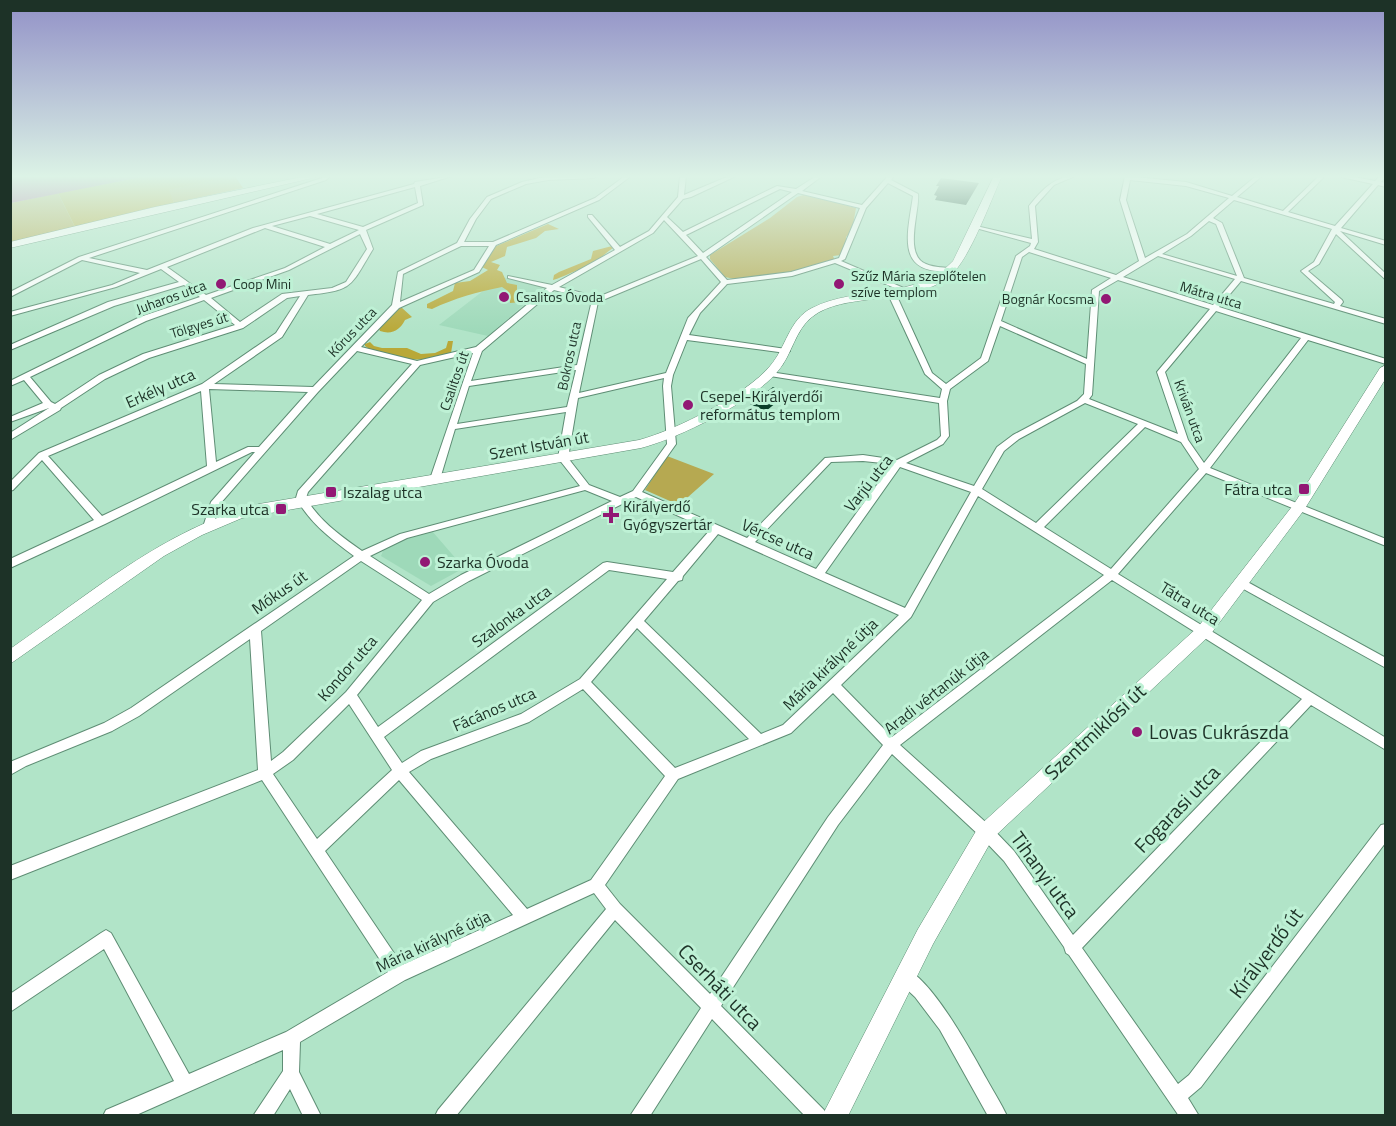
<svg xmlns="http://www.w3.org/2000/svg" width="1396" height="1126" viewBox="0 0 1396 1126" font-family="'Titillium Web',sans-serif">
<rect width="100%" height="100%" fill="#b1e4c8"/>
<!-- built -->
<path fill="#9ed9b9" d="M501 277 545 286 488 336 439 325Z
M432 531 464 568 431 586 381 556 385 546Z"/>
<!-- green -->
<path fill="#b6a951" d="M235 176 243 188 174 203 168 190Z
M58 193 75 227 11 245V203Z
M806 194 856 208 852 231 846 237 847 242 841 255 833 256 835 261 792 272 734 279 725 277 710 259V255L770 218 797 197Z
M667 456 714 474 679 505 645 490Z"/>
<!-- forest -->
<path fill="#b9a838" d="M146 176H237L169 190 174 203 75 227 58 193Z
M548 224 559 229 545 231 536 238 507 247 505 256 491 262 500 265 497 270 502 272 507 283 517 285V292L525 296 522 302 510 303V298L500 296 508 291 502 287C477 292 455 298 432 309L427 308V304L453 291 455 283 470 281 488 270 482 267 494 247Z
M612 246 613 248C607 252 603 256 598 260 594 263 556 280 553 280L554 275 559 272 591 259 593 251Z
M401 307 412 317 405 320C400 330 392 335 380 331L379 329 395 309Z
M448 341H453L451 353C427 363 386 362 365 346V344L370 342 374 346 382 348H407L421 354 435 353 446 348Z"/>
<!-- water -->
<path fill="#b15d96" d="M19 176H146L11 203V177Z"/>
<!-- building -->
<path fill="#0a3d28" d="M941 178 979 183 966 205 935 200 937 196 934 195 939 186H936Z
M773 387 788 393 766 411 750 404Z"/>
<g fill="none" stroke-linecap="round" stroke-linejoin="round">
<!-- street casing -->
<g stroke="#5e8d74" stroke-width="2">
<path id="street" d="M324 176H330L326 180 89 258 147 270 253 228 414 184 415 182 452 176 420 186 423 205 366 230 373 249C350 287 354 290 308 295L282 337 214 384 313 387 392 305 398 272 457 243 470 219 487 197 522 182 548 176H597L594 178 548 180 526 184 491 199 476 219 464 242H493L595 198 625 176H631L599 200 496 245 479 272 399 308 361 347 417 361 476 347 547 288 508 278V276L552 285 615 250 588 217V215H592L620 247 649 231 678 197 680 176H686L684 195 729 176H736L691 197 683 199 667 217 683 232 777 186 796 189 816 176H822L802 191 862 205 888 176H894L891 180 918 194C920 211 903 255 926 264 935 268 945 267 954 269V271C895 276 907 237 913 196L888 183 866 208 845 259 841 261 906 289V291H902L835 263 792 276 727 284 700 313 689 335 786 349 790 351 786 353 687 340 673 375 671 386 676 444 642 492 747 538 825 458 863 455 897 460 937 440 941 436 939 403 770 376 766 374 770 372 940 398 942 389 925 374 887 292 891 290 895 292 932 373 946 384 981 358 1016 256 1030 246 1031 243 972 227V225L1032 239 1029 206C1041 191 1054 176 1075 176L1054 185 1035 206 1038 242 1034 249 1116 275 1139 261 1120 200 1125 176 1186 182 1232 196 1256 176H1262L1237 197 1283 211 1319 176H1325L1288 212 1335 226 1373 184 1341 177 1340 176H1349L1375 181 1380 176H1386L1381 182 1386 183V187L1378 185 1341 228 1386 241V245L1340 231 1386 274V280L1336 234 1319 264 1308 271 1342 300 1343 302 1340 306 1386 319V324L1241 281 1219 307 1386 359V364L1308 340 1210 468 1386 539V546L1206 473 1118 574 1386 738V750L1311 705 1082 948 1178 1084 1189 1075 1381 825 1386 824V842L1201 1087 1188 1098 1199 1116H1179L1069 955 1066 953 1064 947 1004 861 981 837 892 754 838 825 721 1006 824 1110 827 1116H805L712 1019 650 1116H630L701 1008 615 920 456 1116H435L438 1110 606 909 594 893 405 980 300 1042 299 1072 321 1116H303L290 1089 273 1116H253L283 1071V1050L134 1116H103L106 1110 174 1081 104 949 10 1012V994L101 933 106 930 111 933 189 1074 286 1032 388 972 262 780 10 880V866L258 770 250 639 139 716 112 731 26 766 10 775V762L104 723 131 708 354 556C331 539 310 523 296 498L298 491 412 364 357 351 318 392 219 505 213 526 209 527 204 524 211 502 255 452H252L105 524 10 568V559L94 520 42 460 13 490 10 491V482L39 453 202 384 276 333 300 296 287 298 243 328 149 358 105 379 61 408 60 410 10 440V433L49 408 10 422V417L43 403 24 380 10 386V381L140 317 200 297 184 285 114 306 10 350V345L108 302 179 282 161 269 116 287 10 316V312L112 285 140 273 82 260 10 297V292L79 257 322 178ZM1130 180 1186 186 1229 198 1187 234 1145 258 1126 200ZM415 187 418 203 363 227 317 214ZM780 189 792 192 703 253 686 235ZM798 193 860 208 839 258 791 272 727 280 706 257ZM1234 200 1332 229 1314 262 1301 271 1335 302 1334 304 1244 278 1222 223 1213 218ZM310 216 359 230 330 244 272 226ZM664 220 698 256 598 297 559 287 653 233ZM1209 221 1216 224 1237 276 1162 254 1191 236ZM265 228 325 247 285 268 206 295 167 267ZM360 234 367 249 346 282 332 288 282 294 240 322 211 298 289 270ZM461 246H489L474 270 400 302 403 274ZM1029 252 1111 278 1092 290 1087 359 1001 321 1022 257ZM1158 256 1235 279 1213 305 1123 277ZM701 259 721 282 688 318 666 373 579 393 598 302ZM1118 280 1210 309 1157 372 1178 434 1089 399 1092 395 1099 291ZM554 290 592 300 577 365 471 381 482 351ZM204 300 235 325 143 354 99 375 55 404 51 402 30 377 146 321ZM1216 311 1301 338 1204 463 1188 440 1165 372ZM1000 326 1086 364 1084 394 1077 401 1013 435 997 447 974 486 906 463 943 444 949 436 947 401 950 389 988 361ZM473 353 430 479 432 481 435 482 440 479 455 429 566 412 558 458 580 486 400 534 362 551C341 536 319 521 306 498L308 492 420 365ZM576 370 567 407 457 424 469 386ZM664 378 663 386 667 444 633 491 620 497 589 485 568 458 578 398ZM209 389 308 392 259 447H248L216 462ZM201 391 207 466 102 516 48 456ZM1085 403 1138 424 1036 523 982 489 1004 451 1019 439ZM1145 427 1181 442 1199 469 1111 569 1044 527ZM863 461 892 464 816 569 755 542 831 462ZM900 467 971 492 905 608 825 573ZM585 490 612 501 461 575 429 594 370 556 407 538ZM978 496 1104 575 892 737 841 685 911 617ZM636 497 710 530 673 572 607 562 603 563 378 727 357 695 433 602 469 581ZM718 534 899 615 783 725 761 734 644 621 678 581 682 580 683 576ZM361 561 422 600 346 692 283 752 271 761 261 631ZM609 570 667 579 580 679 521 714 421 751 402 763 384 737ZM1112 580 1302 699 1073 935 1014 851 991 827 900 745ZM637 628 749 739 675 768 591 682ZM583 689 665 776 591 880 527 909 409 772 431 759 529 722ZM833 693 883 745 828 817 710 994 620 904 605 885 678 779 791 733ZM349 704 392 770 317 839 273 774 293 760ZM399 780 513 915 402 965 325 851Z
M1242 579 1386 658V668L1238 586 1237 583 1238 580Z
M906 969C933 981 971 1051 986 1078 993 1091 1001 1103 1007 1116H988L940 1030 915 997 900 983 898 977 900 971Z"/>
</g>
<!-- secondary casing -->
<g stroke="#5e8d74" stroke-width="1">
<path id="secondary" d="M307 176H321L10 248V242L155 207Z
M994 176H1002C990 202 970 259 950 276 930 293 897 295 872 299 852 302 828 304 812 317 795 330 792 355 778 371 754 401 679 438 641 448L242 518 202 535 164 556 10 664V649C90 594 164 529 259 504L639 440C676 430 746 395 770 366 786 348 789 319 812 308 857 285 916 301 953 261Z
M1386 365V378L1304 510 1210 635 993 838 933 944 848 1116H822L918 929 979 826 1198 627 1294 504 1380 368Z"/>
</g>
<!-- street -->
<use href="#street" fill="#fff" fill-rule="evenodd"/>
<!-- secondary -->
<use href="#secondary" fill="#fff" fill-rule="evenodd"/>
</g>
<!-- sky -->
<linearGradient id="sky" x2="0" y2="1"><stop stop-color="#9291c7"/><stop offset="0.53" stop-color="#dcf3e6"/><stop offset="1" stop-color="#dcf3e6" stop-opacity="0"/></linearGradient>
<rect width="1396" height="333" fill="url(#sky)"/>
<!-- markers -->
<g fill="#921874" stroke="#bef1d5" stroke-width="2">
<circle cx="221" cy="284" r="6"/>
<circle cx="839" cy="284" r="6"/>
<circle cx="504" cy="297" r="6"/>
<circle cx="1106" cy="299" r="6"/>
<circle cx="688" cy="405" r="6"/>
<rect x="1298" y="483" width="12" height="12" rx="3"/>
<rect x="325" y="486" width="12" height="12" rx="3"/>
<rect x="275" y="503" width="12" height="12" rx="3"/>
<path d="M608 506h6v6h6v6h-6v6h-6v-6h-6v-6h6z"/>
<circle cx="425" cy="562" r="6"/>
<circle cx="1137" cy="732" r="6"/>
</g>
<g text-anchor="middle" stroke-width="6" stroke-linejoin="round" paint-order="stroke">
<!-- far-poi labels -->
<g font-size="14" fill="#1d3227" stroke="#bef1d5" text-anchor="start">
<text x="851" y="281">Szűz Mária szeplőtelen<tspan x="851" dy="16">szíve templom</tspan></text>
<text x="233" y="289">Coop Mini</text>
<text x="516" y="302">Csalitos Óvoda</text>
<text x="1094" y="304" text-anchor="end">Bognár Kocsma</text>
</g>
<!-- far-street labels -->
<g font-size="14" fill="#1d3227" stroke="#bef1d5">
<text transform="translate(1211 295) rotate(17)" y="5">Mátra utca</text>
<text transform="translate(171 297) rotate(-20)" y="5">Juharos utca</text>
<text transform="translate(199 325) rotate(-17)" y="5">Tölgyes út</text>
<text transform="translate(352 332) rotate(-46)" y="5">Kórus utca</text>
<text transform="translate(569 356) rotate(-78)" y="5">Bokros utca</text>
<text transform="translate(454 381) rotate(-71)" y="5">Csalitos út</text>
<text transform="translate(1190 411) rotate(70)" y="5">Kriván utca</text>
</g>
<!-- street labels -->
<g font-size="16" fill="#1d3227" stroke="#bef1d5">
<text transform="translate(160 388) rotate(-24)" y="6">Erkély utca</text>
<text transform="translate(539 445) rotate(-10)" y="6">Szent István út</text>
<text transform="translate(868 483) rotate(-52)" y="6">Varjú utca</text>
<text transform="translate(778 539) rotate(24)" y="6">Vércse utca</text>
<text transform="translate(279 592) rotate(-35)" y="6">Mókus út</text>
<text transform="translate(1190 603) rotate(32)" y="6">Tátra utca</text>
<text transform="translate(511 616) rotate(-36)" y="6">Szalonka utca</text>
<text transform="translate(830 664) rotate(-44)" y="6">Mária királyné útja</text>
<text transform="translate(347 668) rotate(-49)" y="6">Kondor utca</text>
<text transform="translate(936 691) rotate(-38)" y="6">Aradi vértanúk útja</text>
<text transform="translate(494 709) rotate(-23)" y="6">Fácános utca</text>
<text transform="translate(433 941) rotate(-25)" y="6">Mária királyné útja</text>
</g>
<!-- poi labels -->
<g font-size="16" fill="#1d3227" stroke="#bef1d5" text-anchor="start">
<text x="700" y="402">Csepel-Királyerdői<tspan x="700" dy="18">református templom</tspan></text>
<text x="1292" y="495" text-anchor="end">Fátra utca</text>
<text x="343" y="498">Iszalag utca</text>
<text x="623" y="512">Királyerdő<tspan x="623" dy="18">Gyógyszertár</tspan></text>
<text x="269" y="515" text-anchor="end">Szarka utca</text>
<text x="437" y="568">Szarka Óvoda</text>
</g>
<!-- near-street labels -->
<g font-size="20" fill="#1d3227" stroke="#bef1d5">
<text transform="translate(1095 732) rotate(-43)" y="7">Szentmiklósi út</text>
<text transform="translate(1177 809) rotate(-46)" y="7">Fogarasi utca</text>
<text transform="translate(1045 875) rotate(54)" y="7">Tihanyi utca</text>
<text transform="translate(1266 953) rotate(-53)" y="7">Királyerdő út</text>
<text transform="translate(720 987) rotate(46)" y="7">Cserháti utca</text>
</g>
<!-- near-poi labels -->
<g font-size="20" fill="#1d3227" stroke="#bef1d5" text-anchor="start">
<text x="1149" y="739">Lovas Cukrászda</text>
</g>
</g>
<!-- border -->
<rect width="1396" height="1126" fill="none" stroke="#1d3227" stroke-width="24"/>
</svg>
